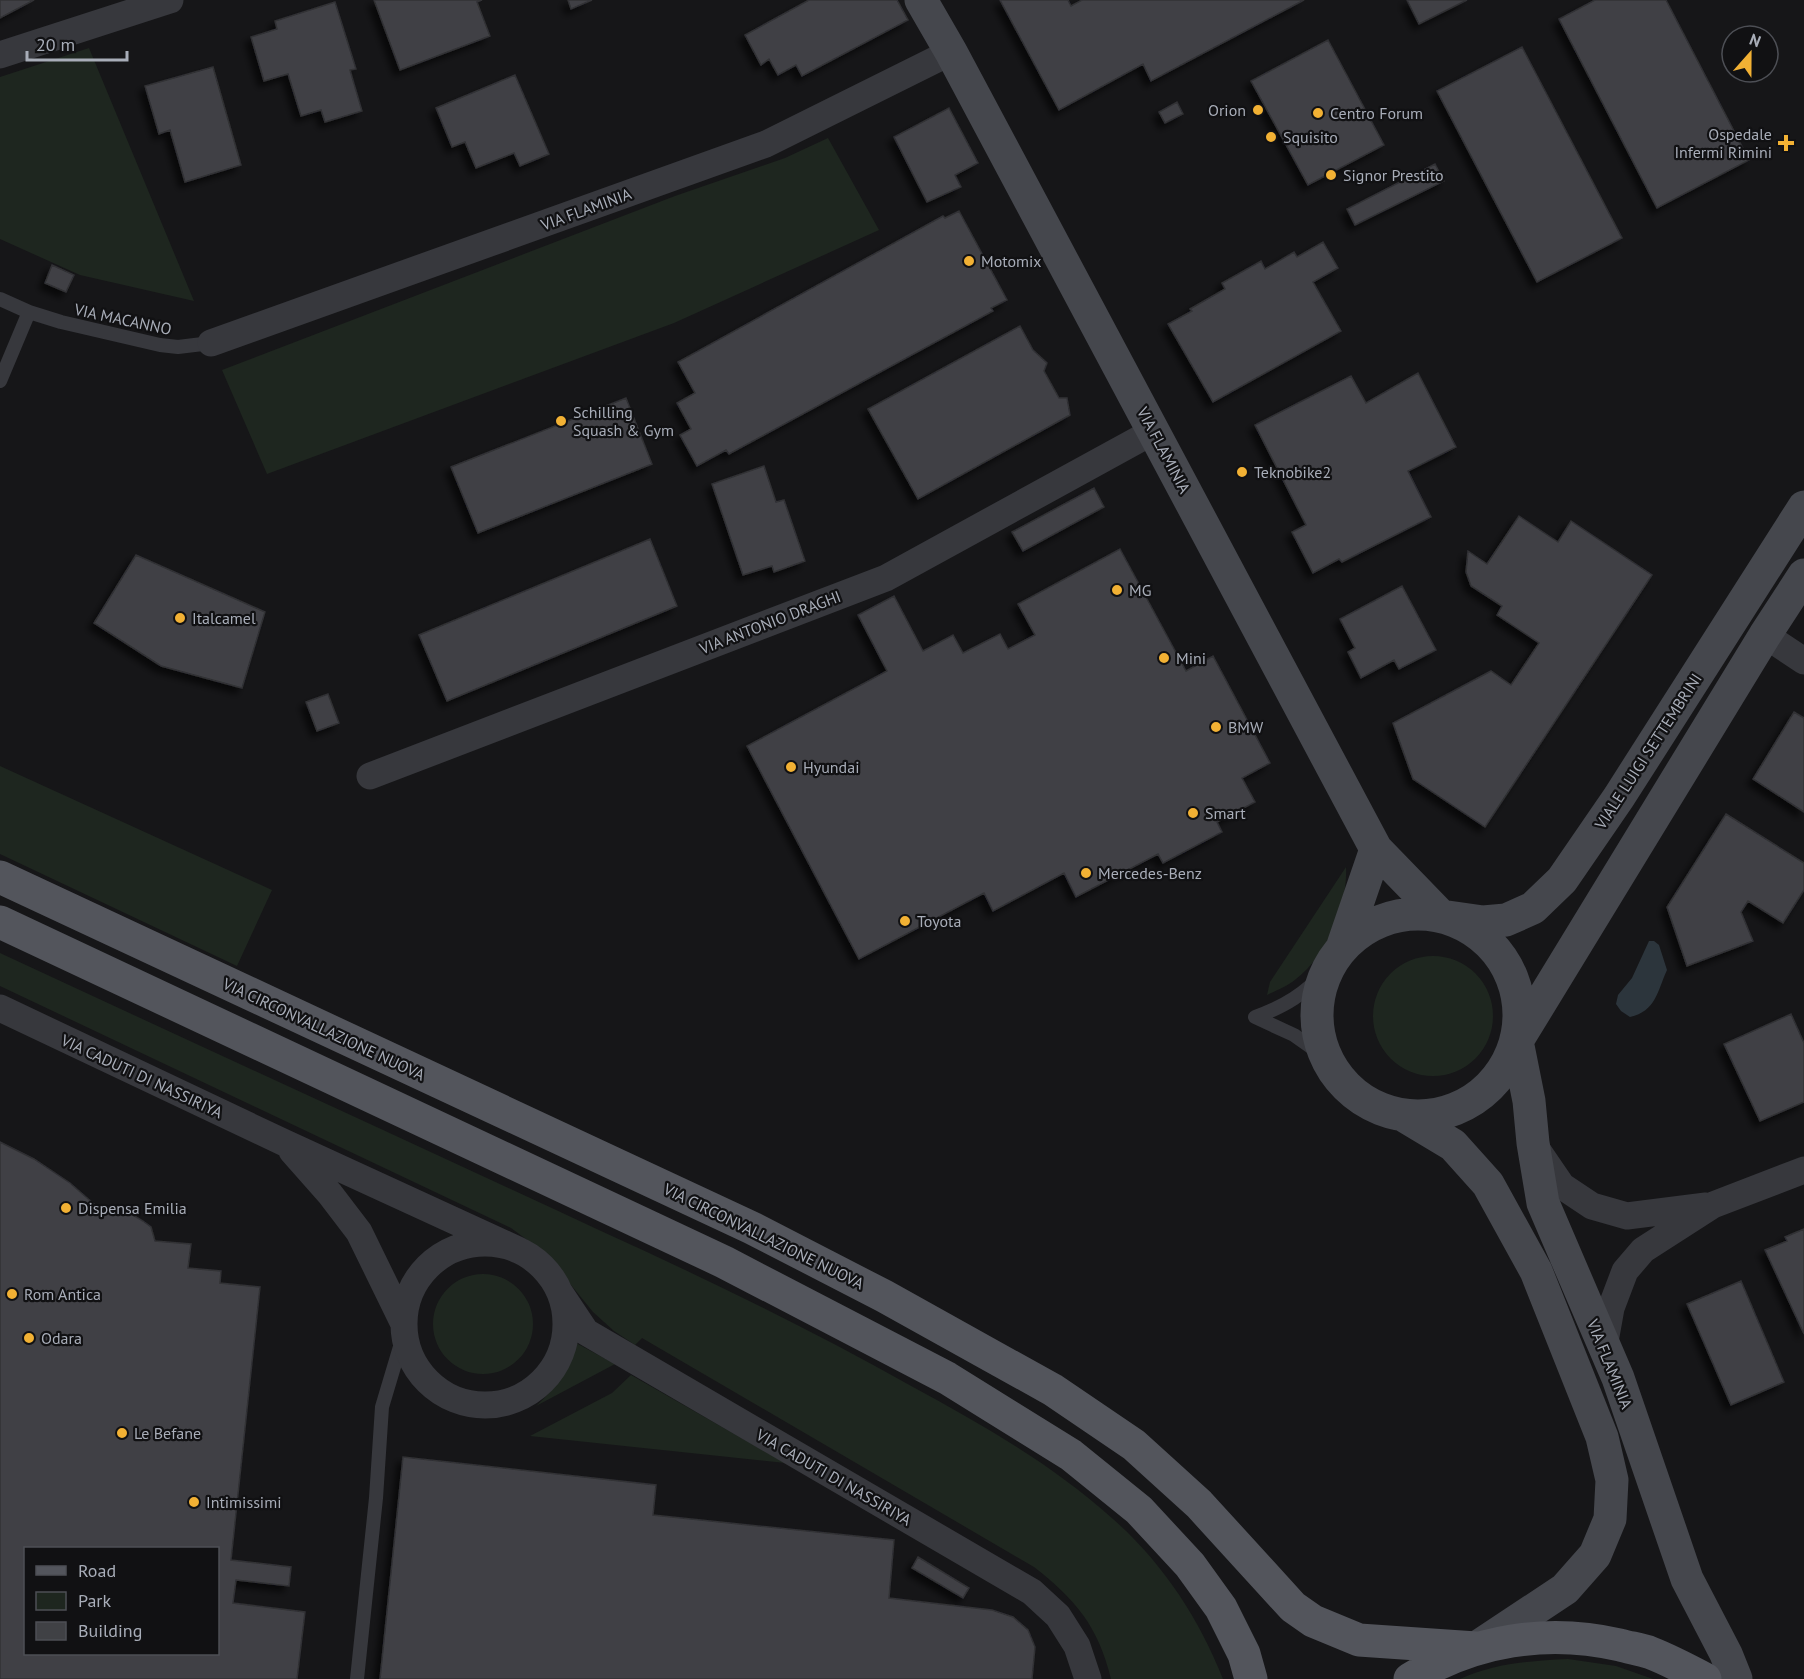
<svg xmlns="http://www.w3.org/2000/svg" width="1804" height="1679" viewBox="0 0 1804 1679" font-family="'PT Sans',sans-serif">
<defs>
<filter id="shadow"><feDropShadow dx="-5.5" dy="5.5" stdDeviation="3" flood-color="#0009"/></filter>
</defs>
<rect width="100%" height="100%" fill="#161618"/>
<!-- green -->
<path fill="#1e261f" d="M89 48 194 301 80 275 0 239V77Z
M828 138 879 230 674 323 267 474 222 370 675 196 785 158Z
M0 766 272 890 237 966 0 854Z
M1346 867C1348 904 1327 956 1296 979 1288 986 1277 990 1267 995L1270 982Z
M0 953C200 1046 401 1138 601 1231 707 1279 811 1330 913 1387 983 1425 1053 1465 1113 1519 1162 1562 1199 1618 1223 1679H1111C1098 1626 1076 1600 1034 1567L642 1338 635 1345 614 1331 593 1312 545 1253 511 1228 0 986Z
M1373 1016a60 60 0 1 1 120 0a60 60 0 1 1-120 0Z
M433 1324a50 50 0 1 1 100 0a50 50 0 1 1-100 0Z
M576 1343 615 1364 536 1406C560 1384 565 1373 576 1343Z
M631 1375 785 1463 530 1436 612 1393Z
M1568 1659 1616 1666 1653 1679H1460C1495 1663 1531 1661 1568 1659Z"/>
<!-- water -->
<path fill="#2c353c" d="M1649 941H1654L1659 945 1667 970C1657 992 1656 1011 1630 1017L1621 1011 1616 1004 1618 995 1632 978Z"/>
<!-- building -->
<path fill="#404145" stroke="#303034" stroke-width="1.5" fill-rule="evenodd" filter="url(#shadow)" d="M0 0H34L0 18Z
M374 0H482L477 2 490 36 400 70Z
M568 0H592L571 9Z
M809 0H897L908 20 802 76 796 65 778 75 769 59 761 65 745 35Z
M1000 0H1068L1071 6 1082 0H1304L1151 81 1143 64 1059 110Z
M1407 0H1467L1419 24Z
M1595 0H1666L1749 160 1657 208 1559 19Z
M335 2 356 69 350 70 362 111 325 122 321 110 301 116 288 74 264 81 251 37 277 29 275 21Z
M1328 40 1384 145 1308 185 1251 81Z
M1522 47 1622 238 1537 282 1437 91Z
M213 67 241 165 185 182 170 130 159 134 145 86Z
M515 75 549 154 520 166 514 153 476 168 465 142 452 147 436 108Z
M1177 102 1183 114 1165 123 1159 112Z
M949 108 978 163 955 175 961 187 927 202 894 137Z
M1435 164 1444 181 1355 225 1347 209Z
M959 211 1007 300 991 308 993 311 729 454 726 450 697 466 680 435 691 429 677 403 695 393 678 362 943 216 945 218Z
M1323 242 1338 268 1313 282 1341 331 1213 402 1168 324 1192 311 1190 309 1225 289 1222 283 1261 261 1265 269 1294 252 1297 257Z
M52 265 74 275 66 292 45 283Z
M1020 326 1033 350 1047 363 1044 371 1059 398H1067L1070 415 918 499 868 409Z
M1418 373 1456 447 1408 471 1431 517 1342 562 1339 559 1313 573 1292 532 1306 525 1255 425 1351 376 1366 403Z
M626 398 652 464 478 533 451 467Z
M764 466 776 502 784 500 805 561 774 572 772 566 743 575 712 484Z
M1094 488 1104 507 1023 551 1012 532Z
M1519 516 1558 542 1571 521 1652 575 1485 827 1413 779 1393 723 1491 671 1511 685 1539 643 1497 615 1502 606 1471 586 1466 572 1468 551 1487 564Z
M650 539 677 606 447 701 419 635Z
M1120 549 1186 671 1213 656 1270 763 1242 778 1255 802 1217 822 1222 832 1163 863 1158 854 1076 897 1064 873 993 911 984 893 859 959 747 746 887 671 858 615 894 596 923 651 953 635 963 653 1000 634 1008 649 1035 635 1018 604Z
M136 555 265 612 242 688 161 666 94 623Z
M1402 586 1436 650 1399 669 1394 660 1361 678 1348 652 1355 648 1340 619Z
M328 694 339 723 317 731 306 702Z
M1794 712 1804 718V812L1753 779Z
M1726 814 1804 863V890L1783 923 1748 901 1741 912 1753 941 1687 966 1667 907Z
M1791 1014 1804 1043V1102L1760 1121 1724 1044Z
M0 1142 34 1159 70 1183 102 1211H117L133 1215 143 1221 151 1227 155 1241 191 1244 188 1268 221 1271 220 1283 260 1287 231 1560 291 1567 289 1586 236 1580 233 1603 305 1612 297 1679H0ZM26 1548H218V1654H26Z
M1804 1229V1334L1765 1250 1787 1241 1785 1237Z
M1741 1281 1784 1382 1731 1405 1687 1304Z
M403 1457 656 1485 653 1515 894 1540 889 1598 992 1610 1013 1617 1028 1630 1035 1647 1032 1679H380Z
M918 1557 969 1588 963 1598 912 1568Z"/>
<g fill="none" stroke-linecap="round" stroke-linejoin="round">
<!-- lane -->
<path stroke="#37383d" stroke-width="14" d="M0 299 29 312 61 322 160 345 178 347 211 343
M0 381 29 312
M1327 970C1304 994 1286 1006 1255 1017L1294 1035 1311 1047 1333 1070
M357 1679 376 1498 382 1407 405 1330"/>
<!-- street -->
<path stroke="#37383d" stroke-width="27" d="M0 55 170 0
M211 343 766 144 951 52
M1765 635 1804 661
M370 776 886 578 1154 431
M0 1008 285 1143 518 1250
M1534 1145 1562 1186 1592 1206 1627 1216 1706 1206
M292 1151 330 1194 359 1232 404 1324
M404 1324a81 81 0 1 1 162 0a81 81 0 1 1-162 0Z
M560 1293 586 1332 1032 1592 1058 1616 1077 1646 1088 1679
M1604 1347 1611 1308 1625 1271 1643 1250 1713 1205 1804 1170"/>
<!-- secondary -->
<path stroke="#45474d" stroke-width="33" d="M921 0 951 52 1376 849 1441 916 1483 922 1506 920 1533 908 1562 880 1619 797 1804 507
M1317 1015a101 101 0 1 1 202 0a101 101 0 1 1-202 0Z
M1342 948 1376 849
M1403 1115 1453 1145 1488 1184 1536 1271 1602 1437 1612 1480 1610 1519 1595 1555 1565 1589 1476 1648
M1736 1679 1726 1654 1687 1579 1618 1378 1543 1203 1533 1143 1529 1101 1517 1041 1765 635 1804 575"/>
<!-- primary -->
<path stroke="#53555c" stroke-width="33" d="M0 877 752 1228 884 1296 1053 1390 1134 1445 1199 1504 1293 1607 1313 1621 1359 1640 1476 1648
M0 922 724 1262 947 1378 1071 1455 1139 1510 1190 1565 1221 1608 1244 1654 1251 1679
M1410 1679C1474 1640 1547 1628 1620 1645 1630 1648 1641 1649 1651 1653 1669 1660 1688 1670 1705 1679"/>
</g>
<!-- markers -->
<g fill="#f2b134" stroke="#111113" stroke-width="2">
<circle cx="1258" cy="110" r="6"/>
<circle cx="1318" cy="113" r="6"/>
<circle cx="1271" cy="137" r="6"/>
<path d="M1783 134h6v6h6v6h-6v6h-6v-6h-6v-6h6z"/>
<circle cx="1331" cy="175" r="6"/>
<circle cx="969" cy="261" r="6"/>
<circle cx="561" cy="421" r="6"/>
<circle cx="1242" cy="472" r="6"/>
<circle cx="1117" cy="590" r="6"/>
<circle cx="180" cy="618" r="6"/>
<circle cx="1164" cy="658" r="6"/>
<circle cx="1216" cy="727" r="6"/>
<circle cx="791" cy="767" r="6"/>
<circle cx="1193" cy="813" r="6"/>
<circle cx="1086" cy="873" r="6"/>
<circle cx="905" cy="921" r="6"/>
<circle cx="66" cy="1208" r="6"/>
<circle cx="12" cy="1294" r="6"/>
<circle cx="29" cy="1338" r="6"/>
<circle cx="122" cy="1433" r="6"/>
<circle cx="194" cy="1502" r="6"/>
</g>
<g text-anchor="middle" stroke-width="4.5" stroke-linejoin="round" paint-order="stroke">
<!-- poi labels -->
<g font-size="16" fill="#a8adb8" stroke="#111113" text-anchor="start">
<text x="1246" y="116" text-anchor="end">Orion</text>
<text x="1330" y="119">Centro Forum</text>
<text x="1772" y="140" text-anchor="end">Ospedale<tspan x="1772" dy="18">Infermi Rimini</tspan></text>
<text x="1283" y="143">Squisito</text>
<text x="1343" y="181">Signor Prestito</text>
<text x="981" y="267">Motomix</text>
<text x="573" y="418">Schilling<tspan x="573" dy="18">Squash &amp; Gym</tspan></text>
<text x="1254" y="478">Teknobike2</text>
<text x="1129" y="596">MG</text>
<text x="192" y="624">Italcamel</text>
<text x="1176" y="664">Mini</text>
<text x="1228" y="733">BMW</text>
<text x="803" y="773">Hyundai</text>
<text x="1205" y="819">Smart</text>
<text x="1098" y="879">Mercedes-Benz</text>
<text x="917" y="927">Toyota</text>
<text x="78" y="1214">Dispensa Emilia</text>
<text x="24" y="1300">Rom Antica</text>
<text x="41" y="1344">Odara</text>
<text x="134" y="1439">Le Befane</text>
<text x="206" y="1508">Intimissimi</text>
</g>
<!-- street labels -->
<g font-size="16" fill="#a8adb8" stroke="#111113">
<text transform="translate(586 209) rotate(-20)" y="6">VIA FLAMINIA</text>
<text transform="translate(123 319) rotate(12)" y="6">VIA MACANNO</text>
<text transform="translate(1164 450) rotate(62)" y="6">VIA FLAMINIA</text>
<text transform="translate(770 622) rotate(-21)" y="6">VIA ANTONIO DRAGHI</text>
<text transform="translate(1648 751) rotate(-57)" y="6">VIALE LUIGI SETTEMBRINI</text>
<text transform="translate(324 1029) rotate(25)" y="6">VIA CIRCONVALLAZIONE NUOVA</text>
<text transform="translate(142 1076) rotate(25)" y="6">VIA CADUTI DI NASSIRIYA</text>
<text transform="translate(764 1236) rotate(26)" y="6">VIA CIRCONVALLAZIONE NUOVA</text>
<text transform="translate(1610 1364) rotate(68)" y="6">VIA FLAMINIA</text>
<text transform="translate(834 1477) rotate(30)" y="6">VIA CADUTI DI NASSIRIYA</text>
</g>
</g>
<!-- legend -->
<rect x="24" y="1547" width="195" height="108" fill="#111113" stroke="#4d4f55" stroke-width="1.5"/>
<rect x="36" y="1566" width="30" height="9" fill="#53555c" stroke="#4d4f55" stroke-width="1.5"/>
<text x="78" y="1577" font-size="18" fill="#a8adb8">Road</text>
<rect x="36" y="1592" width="30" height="18" fill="#1e261f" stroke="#4d4f55" stroke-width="1.5"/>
<text x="78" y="1607" font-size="18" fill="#a8adb8">Park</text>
<rect x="36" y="1622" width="30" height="18" fill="#404145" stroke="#4d4f55" stroke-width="1.5"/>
<text x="78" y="1637" font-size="18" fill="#a8adb8">Building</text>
<!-- north arrow -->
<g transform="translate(1750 54) rotate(21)"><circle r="28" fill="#111113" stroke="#4d4f55" stroke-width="1.5"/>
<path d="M0-4.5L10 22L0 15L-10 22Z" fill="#f2b134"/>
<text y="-9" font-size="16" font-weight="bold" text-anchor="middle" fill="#a8adb8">N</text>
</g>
<!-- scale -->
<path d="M27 51v9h100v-9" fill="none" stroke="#a8adb8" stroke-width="3"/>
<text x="36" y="51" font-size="18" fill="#a8adb8" stroke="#111113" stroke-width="4.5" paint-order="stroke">20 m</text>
</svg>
